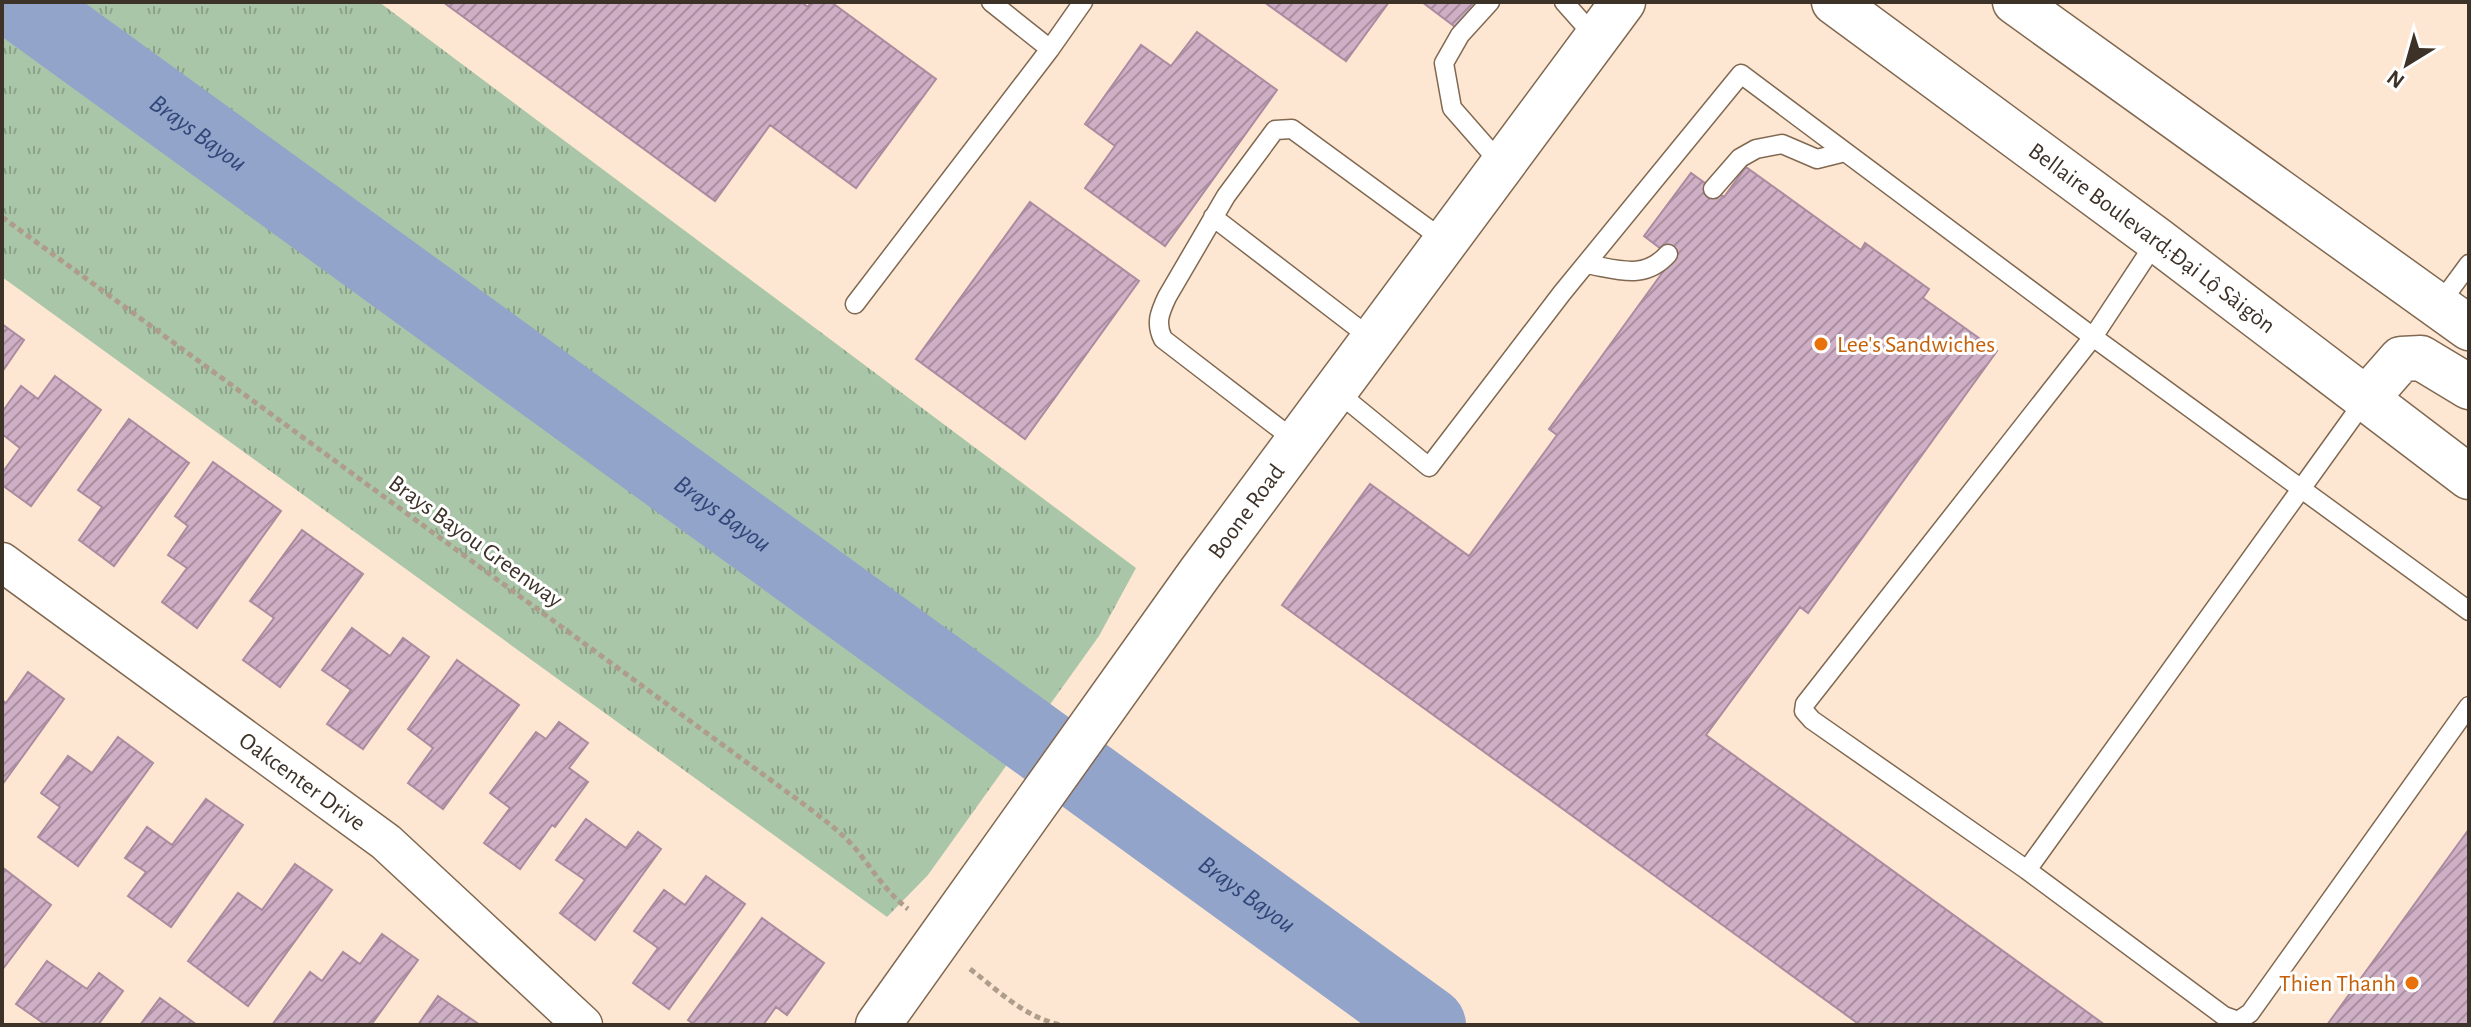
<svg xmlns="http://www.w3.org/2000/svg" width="2471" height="1027" viewBox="0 0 2471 1027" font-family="'Alegreya Sans',sans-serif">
<defs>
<pattern id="grass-tufts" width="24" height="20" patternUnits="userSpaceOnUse" patternTransform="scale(2)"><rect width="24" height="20" fill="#aac6a8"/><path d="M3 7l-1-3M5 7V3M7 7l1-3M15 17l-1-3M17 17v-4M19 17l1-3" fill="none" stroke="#8ca189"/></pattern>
<pattern id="building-hatch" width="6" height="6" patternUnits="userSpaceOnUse" patternTransform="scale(2)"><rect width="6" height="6" fill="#ceafc5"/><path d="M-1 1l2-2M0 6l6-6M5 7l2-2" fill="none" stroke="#a88fa0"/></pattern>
</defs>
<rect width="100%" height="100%" fill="#fee7d2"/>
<!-- grass -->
<path fill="url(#grass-tufts)" d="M2 2H379L1136 568 1099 636 928 875 887 917 2 277Z"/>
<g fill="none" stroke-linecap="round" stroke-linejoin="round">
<!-- river -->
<path stroke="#92a4ca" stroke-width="76" id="s1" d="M19 2 1428 1025"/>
</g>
<!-- building -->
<path fill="url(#building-hatch)" stroke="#aa8ba0" stroke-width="2" d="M443 2H801L808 7 811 2H831L936 79 856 188 770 125 715 201Z
M1264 2H1389L1346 61Z
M1422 2H1478L1458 29Z
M1197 32 1277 90 1165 246 1085 188 1115 146 1085 124 1141 45 1171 66Z
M1746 167 1861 250 1865 243 1929 289 1923 298 1997 351 1808 613 1800 607 1706 735 2105 1025H1860L1282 605 1370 484 1469 556 1557 435 1549 429 1673 258 1644 236 1691 173 1724 197Z
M1030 202 1139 281 1025 439 916 359Z
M2 324 24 340 2 372Z
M55 376 101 410 31 506 2 485V473L20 448 2 434V412L21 386 38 399Z
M129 419 189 463 114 566 79 540 102 507 78 490Z
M213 462 281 511 197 628 162 602 187 568 168 555 188 526 175 516Z
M302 530 363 574 280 687 243 660 274 618 250 601Z
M352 628 390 656 403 638 429 657 363 749 327 724 351 690 322 670Z
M457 660 519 705 443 809 408 783 433 748 408 729Z
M28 672 64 699 2 785V700L6 703Z
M559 722 588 743 569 768 588 782 555 827 552 825 520 869 484 843 510 808 490 793 536 732 546 739Z
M118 737 153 763 78 866 38 837 60 807 41 793 68 756 92 773Z
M206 799 243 825 171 927 128 896 146 872 125 858 147 827 172 845Z
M586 819 626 848 638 832 661 849 595 940 560 913 585 880 556 860Z
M2469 829V1025H2327Z
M295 864 332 890 248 1006 188 961 238 893 262 910Z
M2 867 51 905 2 970Z
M706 876 745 904 669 1009 633 983 658 948 634 931 664 890 685 905Z
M762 918 824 963 787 1015 776 1007 763 1025H695L688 1020Z
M382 934 418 960 371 1025H272L310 972 322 981 343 952 360 964Z
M47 961 87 989 99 973 123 991 98 1025H46L16 1004Z
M438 996 480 1025H418Z
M160 998 197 1025H140Z"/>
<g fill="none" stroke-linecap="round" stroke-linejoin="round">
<!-- service casing -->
<g stroke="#816851" stroke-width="21">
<path id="service" d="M991 2 1050 49 1083 2
M1490 2 1460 35 1444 63 1452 108 1502 165
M1564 2 1596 38
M1713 189 1740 158 1756 149 1782 144 1817 159 1845 152
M1213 217 1372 339
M2157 240 2093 337 1805 704 1804 711 1812 720 2027 870 2224 1016 2238 1021 2250 1013 2469 706
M1586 264C1617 269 1644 281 1668 254
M855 304 1050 49
M2438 306 2469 264
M1335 390 1429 467 1562 293 1741 74 2093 337 2469 611
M1297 442 1163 339C1155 323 1160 312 1167 297L1226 196 1275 130 1292 129 1445 241
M2027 870 2365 400"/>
</g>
<!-- minor casing -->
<g stroke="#816851" stroke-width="41">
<g id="minor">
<path id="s2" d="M2 562 386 842 583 1025"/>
</g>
</g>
<!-- tertiary casing -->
<g stroke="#816851" stroke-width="47">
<g id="tertiary">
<path id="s3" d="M878 1025 1200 573 1623 2"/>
</g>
</g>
<!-- primary casing -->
<g stroke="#816851" stroke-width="47">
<g id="primary">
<path id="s4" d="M1834 2 2157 240 2469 477"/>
<path d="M2015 2 2469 328"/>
<path d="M2365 400 2401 359 2421 358 2469 387"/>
</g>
</g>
<!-- path -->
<path stroke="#af9d8c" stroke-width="5" stroke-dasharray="6 4" stroke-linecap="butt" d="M2 217 798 800C818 815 839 830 855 848 873 870 886 892 908 909
M970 969C999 991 1024 1017 1061 1025"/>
<!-- service -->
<use href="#service" stroke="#fff" stroke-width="18"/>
<!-- minor -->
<use href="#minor" stroke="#fff" stroke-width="38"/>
<!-- tertiary -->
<use href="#tertiary" stroke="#fff" stroke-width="44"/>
<!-- primary -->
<use href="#primary" stroke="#fff" stroke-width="44"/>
</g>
<!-- markers -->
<g fill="#e8710a" stroke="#fff" stroke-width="3">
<circle cx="1821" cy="344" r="8"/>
<circle cx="2412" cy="983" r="8"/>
</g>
<g text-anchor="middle" stroke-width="6" stroke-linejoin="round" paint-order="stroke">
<!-- street labels -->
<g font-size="24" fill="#3d3228" stroke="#fff">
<text dy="8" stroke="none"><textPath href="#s4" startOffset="396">Bellaire Boulevard;Đại Lộ Sàigòn</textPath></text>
<text dy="8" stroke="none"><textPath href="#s3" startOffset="632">Boone Road</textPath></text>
<text transform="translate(476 541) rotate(36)" y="8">Brays Bayou Greenway</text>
<text dy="8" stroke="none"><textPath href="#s2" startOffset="372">Oakcenter Drive</textPath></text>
</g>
<!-- food labels -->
<g font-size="24" fill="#c56008" stroke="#fff" text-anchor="start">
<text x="1837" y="352">Lee's Sandwiches</text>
<text x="2396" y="991" text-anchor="end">Thien Thanh</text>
</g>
<!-- water labels -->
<g font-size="26" font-style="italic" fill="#314779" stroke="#fff">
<text dy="9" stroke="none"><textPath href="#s1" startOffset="222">Brays Bayou</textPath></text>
<text dy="9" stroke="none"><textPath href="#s1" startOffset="870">Brays Bayou</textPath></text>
<text dy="9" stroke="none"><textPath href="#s1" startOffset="1518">Brays Bayou</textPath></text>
</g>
</g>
<!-- border -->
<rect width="2471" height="1027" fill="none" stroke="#3d3228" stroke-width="8"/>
<!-- north arrow -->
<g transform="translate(2407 64) rotate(217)" stroke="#ffffff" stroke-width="6" paint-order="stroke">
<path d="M0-6L14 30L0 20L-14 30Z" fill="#3d3228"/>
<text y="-12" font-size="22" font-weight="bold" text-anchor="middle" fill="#3d3228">N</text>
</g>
</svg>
